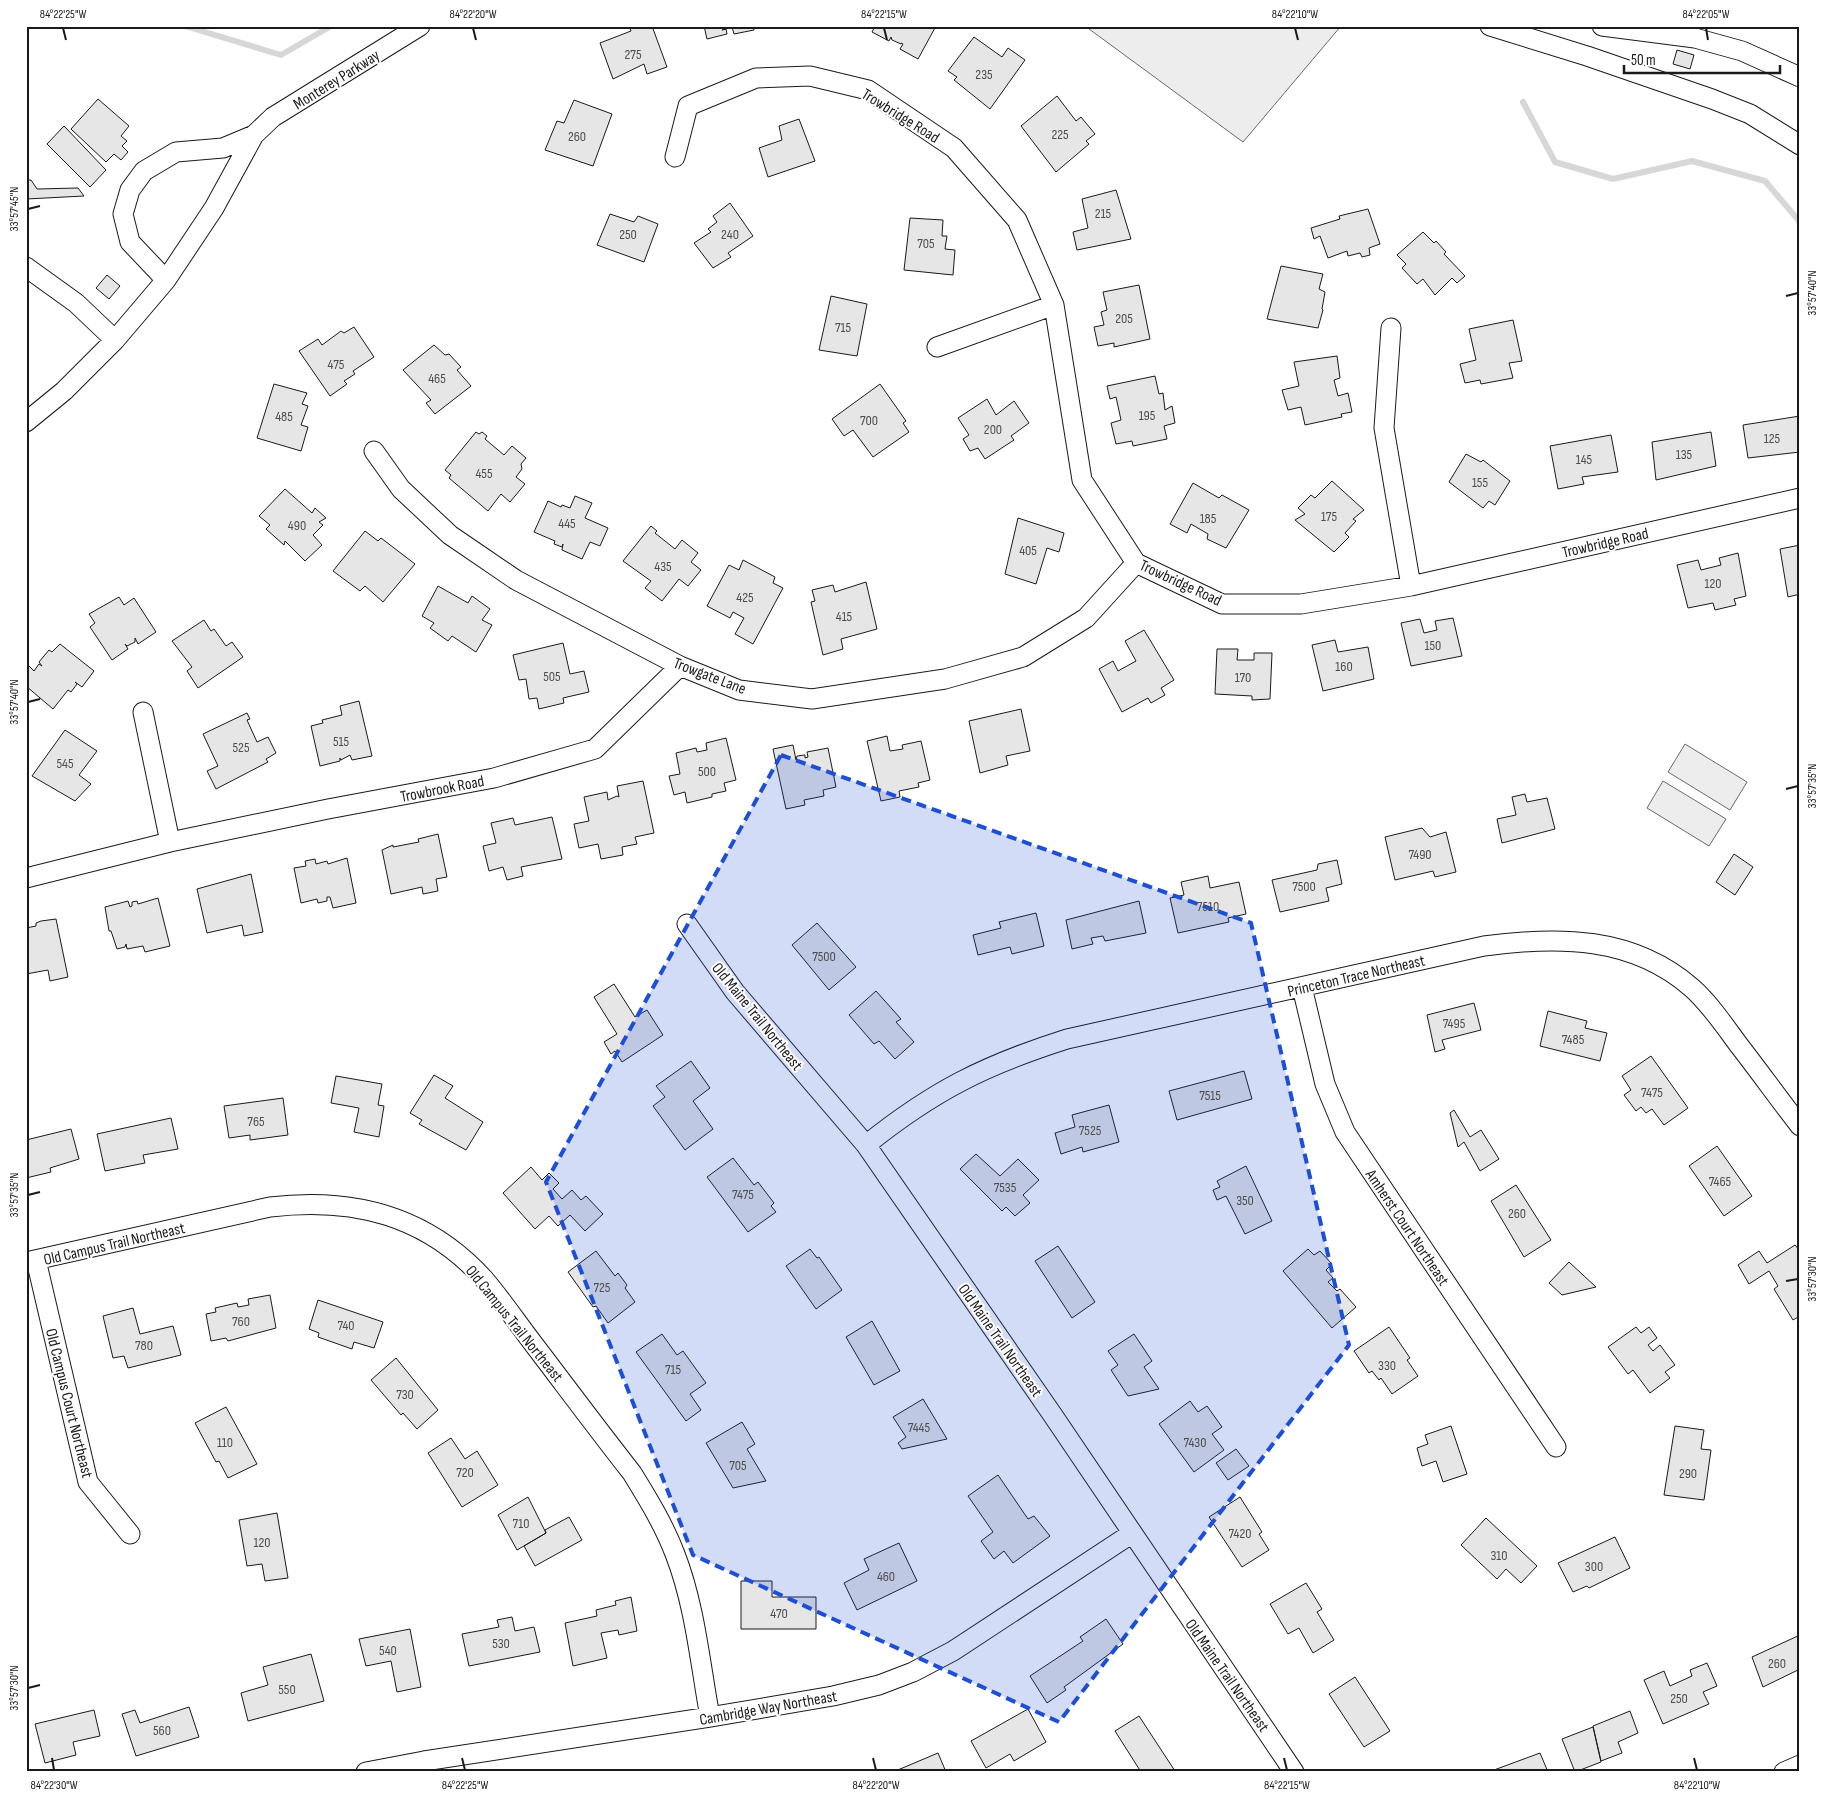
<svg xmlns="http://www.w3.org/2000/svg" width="1826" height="1798" viewBox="0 0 1826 1798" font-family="'Sofia Sans Condensed',sans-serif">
<rect width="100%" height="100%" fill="#fff"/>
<!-- green -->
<path fill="#ededed" stroke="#6a6a6a" d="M1085 26H1341L1243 142Z
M1685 744 1747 782 1730 810 1668 772Z
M1663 781 1726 819 1709 846 1647 808Z"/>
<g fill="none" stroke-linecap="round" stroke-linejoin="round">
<!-- stream -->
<path stroke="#d7d7d7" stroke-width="6" d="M185 26 281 55 331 26
M1523 102 1555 162 1613 179 1692 161 1765 181 1800 222"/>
</g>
<!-- building -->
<path fill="#e6e6e6" stroke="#1a1a1a" d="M629 26H652L667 67 647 74 644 64 613 79 600 43 631 31Z
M704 26H753L754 30 734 34 732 27 722 30 726 29 727 34 707 39Z
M875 26H936L918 59 900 49 903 44 901 43V44L892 40 891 37 889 41 872 32Z
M974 37 1002 57 1008 48 1025 60 990 109 954 80 957 77 948 71Z
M1677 50 1694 55 1690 69 1673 64Z
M1057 96 1076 121 1081 117 1095 134 1086 141 1089 144 1056 172 1021 126Z
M98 99 129 126 121 136 127 141 122 146 128 152 121 160 114 154 106 162 71 129Z
M574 100 612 114 593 166 545 150 557 121 564 123Z
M799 119 815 161 768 177 759 148 782 140 779 126Z
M64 126 106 170 90 187 47 144Z
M26 180H31L37 189 78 188 84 196 26 199Z
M1116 190 1131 239 1077 250 1073 232 1088 228 1082 199Z
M730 203 753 236 728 253 731 257 713 268 694 243 711 232 708 229 717 222 713 216Z
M1368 209 1380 244 1369 248 1370 255 1362 257 1360 253 1348 256 1347 251 1328 258 1320 236 1314 239 1311 228 1340 219 1339 216Z
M610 214 634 222 638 216 658 224 644 262 597 245Z
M910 218 943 220 942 236H947L945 249 955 250 953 275 904 270Z
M1423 232 1434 243 1436 241 1446 252 1444 254 1465 276 1457 283 1452 278 1435 295 1423 279 1417 284 1402 268 1406 264 1397 255Z
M1281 266 1323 274 1319 289 1325 292 1322 309 1323 310 1318 328 1267 319Z
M107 275 120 286 109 299 96 288Z
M1139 285 1150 339 1114 347V343L1098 346 1094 327 1104 325 1101 312 1107 310 1103 292Z
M831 296 867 304 857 356 819 350Z
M1513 320 1522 361 1509 363 1513 378 1481 384 1480 380 1465 383 1460 364 1476 360 1469 329Z
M354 327 374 357 353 371 355 374 344 381 347 384 330 396 299 351 318 339 322 345 341 331 344 333Z
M434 345 445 355 449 354 461 367 457 370 471 386 435 414 426 403 431 400 403 370Z
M1337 356 1340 378 1334 380 1338 396 1348 393 1352 412 1341 414 1342 417 1305 425 1301 407 1288 410 1282 390 1299 386 1294 362Z
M1155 376 1159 394 1163 393 1165 410 1172 406 1175 423 1164 426 1167 439 1133 446 1132 441 1116 444 1111 423 1121 420 1116 397 1110 399 1107 386Z
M274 384 307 393 302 404 308 406 301 425 308 427 301 451 257 438Z
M880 384 906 421 903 423 909 432 873 457 853 430 844 436 832 419Z
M987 399 996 415 1014 401 1029 423 1011 436 1014 440 985 459 978 448 970 451 963 439 969 435 958 418Z
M1800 416V452L1748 458 1743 425Z
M476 432 479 434 482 432 487 436 485 439 504 455 512 446 526 458 521 464 522 469 516 477 525 484 510 502 501 494 488 511 449 478 451 475 445 470Z
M1711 432 1716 466 1656 480 1652 442Z
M1611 435 1618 472 1582 477 1584 484 1558 489 1550 446Z
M1466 454 1481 462 1483 460 1510 481 1495 505 1489 501 1483 508 1449 482Z
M1332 481 1364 510 1353 519 1356 521 1345 533 1349 537 1334 552 1295 520 1305 514 1298 508 1311 495 1315 498Z
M1193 483 1219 498 1222 495 1249 510 1226 548 1207 539 1208 534 1191 524 1187 533 1170 524Z
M285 489 312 513 315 508 326 518 319 522 323 525 313 535 322 545 305 561 285 541 284 545 266 529 270 525 259 516Z
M575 496 592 503 585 518 608 528 600 546 590 542 582 559 562 550 563 544 562 547 554 544 555 541 534 532 548 501 561 507 562 505 570 508Z
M1018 518 1064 533 1059 552 1047 548 1036 584 1005 574Z
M651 526 657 531 655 533 675 549 682 540 698 553 691 562 701 570 688 586 679 579 662 601 645 588 651 581 623 561Z
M365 531 378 541 381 538 415 564 383 602 365 586 360 591 333 571Z
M1800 545V594L1788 597 1780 549Z
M1738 553 1746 596 1734 599 1736 605 1715 610 1713 603 1688 608 1677 565 1698 560 1701 570 1721 565 1719 558Z
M743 560 775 577 773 583 783 588 753 644 735 634 744 618 733 612 730 618 707 606 729 565 739 570Z
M866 582 877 629 841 639 843 649 823 655 811 602 815 601 812 590 833 585 835 592Z
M438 586 468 603 472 596 490 609 482 620 492 625 476 652 452 636 448 641 430 628 434 623 422 616Z
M119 597 124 605 134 598 156 632 138 644 135 638V642L127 646 125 644 128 649 112 660 90 627 95 623 89 614Z
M1453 618 1462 656 1411 666 1401 623 1420 619 1424 633 1437 630 1435 621Z
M204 620 211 631 214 629 226 646 232 642 243 657 198 688 187 671 192 667 172 641Z
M1144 630 1174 680 1161 688 1165 695 1151 703 1148 698 1122 712 1099 669 1113 661 1118 671 1136 661 1125 641Z
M1335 640 1338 652 1368 647 1374 679 1323 691 1312 645Z
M563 643 570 674 584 671 589 692 563 698 564 703 539 709 537 698 529 699 526 679 519 680 513 655Z
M60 644 94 671 82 687 75 682 77 684 71 692 68 690 53 709 26 686V667L28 665 34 671 39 664 42 666 39 662 49 650 52 652Z
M1217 649H1238L1237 660H1254V653H1272L1270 699 1252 700V696L1215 694Z
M359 701 372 756 352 760 350 755 341 760 340 758V761L320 766 311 726 323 723 322 720 342 715 340 706Z
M1021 709 1030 751 1006 756 1008 765 980 773 969 721Z
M247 713 250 719 247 720 257 742 268 737 276 753 266 759 268 762 216 789 207 771 218 766 203 734Z
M65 730 97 751 79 775 91 784 75 801 32 776Z
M887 736 890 751 903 749 902 745 921 741 930 780 918 783 919 787 899 791 900 797 881 801 867 741Z
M726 738 736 780 724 783 726 791 712 794V797L687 803 685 792 674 795 669 776 680 774 676 753 696 748 697 752 707 750 706 743Z
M793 745 796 760 797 756 805 755V758L808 757 807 752 828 748 836 787 823 790 824 796 804 800 805 805 786 809 773 749Z
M643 781 654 833 635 837 637 844 622 847 623 855 601 859 598 844 579 848 574 824 589 821 584 797 607 792 608 800 617 796 619 797 617 786Z
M1525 794 1527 802 1547 798 1555 829 1502 843 1497 819 1516 815 1512 797Z
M552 817 562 859 521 867 523 876 507 880 503 867 489 871 483 846 496 843 491 823 513 818 515 825Z
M1422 828 1430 837 1446 832 1456 872 1435 877 1433 871 1395 880 1385 837Z
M438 834 447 877 436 879 438 891 423 894 422 887 391 894 382 850 393 845V847L419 842 418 839Z
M1734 854 1753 867 1735 895 1716 882Z
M347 858 356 903 333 908 330 897H327V901L318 903 317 899 301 903 294 868 306 866 305 861 315 859 316 864 327 861 328 864Z
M1337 860 1342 884 1326 888 1329 901 1280 912 1272 880 1317 870 1318 864Z
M251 874 263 932 244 936 242 925 207 933 197 889Z
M1208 876 1210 888 1239 882 1246 914 1228 918 1229 922 1178 933 1170 898 1184 895 1181 882Z
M158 898 170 946 145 952 143 946 127 949 126 944 125 947 117 949 111 931H109L105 907 128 901 130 907 132 906V902L137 901 138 904Z
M1139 901 1146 933 1105 941 1103 936 1091 938 1093 944 1072 949 1066 920Z
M1036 913 1044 946 1012 954 1010 947 978 955 973 935 1001 928 999 922Z
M56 919 68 977 50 981 48 970 26 974V928L36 926V923L41 921Z
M817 923 856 967 829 990 792 945Z
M614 984 635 1017 647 1010 663 1035 622 1062 615 1051 611 1054 604 1042 617 1034 594 997Z
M876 991 901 1019 896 1022 914 1042 895 1059 879 1041 874 1044 849 1015Z
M1474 1003 1481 1030 1442 1040 1445 1049 1435 1052 1427 1015Z
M1548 1011 1587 1021 1585 1028 1607 1033 1600 1061 1540 1046Z
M1651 1056 1688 1108 1664 1125 1652 1109 1646 1113 1641 1107 1636 1111 1624 1095 1631 1090 1622 1076Z
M691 1061 710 1088 693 1101 713 1129 685 1150 653 1106 665 1097 656 1086Z
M1244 1071 1252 1099 1177 1120 1169 1091Z
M434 1075 453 1086 445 1098 483 1122 466 1150 419 1124 422 1120 410 1113Z
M336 1076 382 1084 378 1105 384 1106 379 1137 354 1132 359 1108 331 1103Z
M283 1098 288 1135 250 1140V1135L229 1138 224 1106Z
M1109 1105 1119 1142 1083 1152 1082 1147 1061 1154 1055 1133 1075 1127 1072 1115Z
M1454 1110 1470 1137 1481 1130 1499 1159 1480 1171 1464 1142 1458 1147 1450 1113Z
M171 1118 178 1149 143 1155 145 1163 105 1171 97 1134Z
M71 1129 79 1159 50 1168 51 1172 26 1178V1140Z
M1717 1146 1752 1196 1724 1216 1689 1166Z
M976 1154 1000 1176 1018 1159 1039 1180 1023 1195 1030 1203 1015 1216 1006 1207 1002 1211 960 1169Z
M733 1158 754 1185 758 1182 774 1203 771 1206 776 1212 748 1232 707 1177Z
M1246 1166 1272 1221 1245 1234 1226 1196 1217 1200 1213 1190 1220 1187 1217 1181Z
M531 1167 542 1180 549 1173 559 1183 553 1189 562 1199 572 1190 581 1200 586 1196 603 1214 585 1231 570 1215 558 1226 549 1216 535 1229 503 1193Z
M1516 1185 1551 1240 1524 1257 1491 1201Z
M1795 1245 1800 1251V1316L1793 1320 1774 1289 1778 1286 1769 1271 1749 1284 1738 1265 1759 1251 1767 1263Z
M1058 1246 1095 1302 1072 1318 1035 1261Z
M810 1249 817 1258 819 1257 842 1290 816 1309 786 1266Z
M1308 1249 1314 1255 1320 1251 1332 1264 1326 1270 1333 1278 1328 1282 1337 1291 1340 1289 1356 1307 1332 1328 1283 1271Z
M596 1251 615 1276 618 1273 627 1285 625 1288 635 1302 608 1323 596 1306 593 1307 568 1272Z
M1569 1262 1596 1287 1562 1295 1549 1283Z
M270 1295 276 1328 228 1341 226 1338 211 1341 206 1314 216 1312 215 1308 237 1303 238 1307 249 1305 248 1299Z
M318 1300 383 1322 374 1348 354 1342 352 1349 318 1337 319 1333 309 1329Z
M133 1308 140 1334 173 1326 181 1355 128 1368 124 1356 113 1358 103 1316Z
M872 1321 900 1371 874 1385 846 1337Z
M1389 1327 1410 1358 1407 1360 1418 1376 1392 1394 1381 1378 1379 1380 1372 1371 1369 1373 1354 1351Z
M1636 1327 1641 1333 1649 1327 1657 1338 1648 1345 1653 1351 1660 1345 1675 1365 1665 1372 1670 1378 1650 1393 1633 1370 1628 1374 1608 1347Z
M662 1334 677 1355 683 1351 706 1383 690 1394 701 1410 686 1421 636 1352Z
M1134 1334 1152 1361 1144 1367 1159 1389 1128 1396 1111 1370 1118 1365 1108 1351Z
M396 1358 438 1410 417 1429 403 1413 401 1415 371 1380Z
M923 1399 947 1439 902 1449 898 1443 906 1437 893 1417Z
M1190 1401 1198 1412 1207 1406 1222 1427 1212 1434 1224 1450 1194 1472 1159 1424Z
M226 1407 257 1464 228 1478 219 1461 216 1462 195 1423Z
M742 1422 755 1444 747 1449 766 1481 733 1488 706 1443Z
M1451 1426 1467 1474 1443 1482 1436 1461 1422 1466 1417 1448 1428 1444 1425 1435Z
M1675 1426 1704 1430 1701 1449 1711 1450 1704 1500 1664 1495Z
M451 1438 465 1459 477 1451 498 1485 462 1507 428 1453Z
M1236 1449 1249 1466 1228 1480 1216 1463Z
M998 1475 1028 1519 1034 1516 1050 1536 1013 1563 1004 1551 994 1559 981 1541 993 1532 968 1496Z
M528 1497 546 1533 517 1550 498 1515Z
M1240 1497 1262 1532 1259 1534 1269 1550 1242 1567 1209 1517Z
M277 1513 288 1578 265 1581 262 1564 247 1566 239 1520Z
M569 1517 582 1540 535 1566 524 1546 546 1533 545 1530Z
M1486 1518 1537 1566 1521 1583 1506 1569 1497 1579 1461 1545Z
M1615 1537 1630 1568 1589 1588 1587 1586 1573 1592 1558 1563Z
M899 1543 917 1581 857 1610 844 1583 869 1570 864 1559Z
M741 1581H772V1597H816V1629H741Z
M1306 1583 1322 1609 1317 1612 1334 1640 1313 1653 1299 1628 1288 1634 1270 1604Z
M631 1597 637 1631 619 1635 618 1630 601 1633 607 1658 573 1666 565 1623 597 1616 596 1610 616 1605 615 1601Z
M512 1617 515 1631 534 1627 540 1652 469 1666 462 1634 499 1627 497 1620Z
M1106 1619 1123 1644 1064 1687 1066 1690 1047 1703 1030 1676 1083 1641 1080 1637Z
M410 1629 421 1687 397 1692 391 1661 366 1666 359 1639Z
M1800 1635V1669L1763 1687 1752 1657Z
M311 1654 324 1701 248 1721 241 1693 268 1685 263 1667Z
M1707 1663 1717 1686 1703 1692 1709 1704 1663 1724 1644 1680 1664 1671 1670 1686 1692 1676 1690 1670Z
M1355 1677 1390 1731 1364 1747 1329 1694Z
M189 1707 199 1737 136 1756 122 1714 135 1710 140 1723Z
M1028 1709 1046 1742 1014 1761 1010 1754 986 1768 971 1741Z
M94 1710 100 1736 73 1742 76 1755 45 1763 35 1724Z
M1630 1711 1638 1733 1618 1742 1622 1753 1601 1761 1593 1726Z
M1139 1716 1175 1771 1173 1772H1141L1115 1731Z
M1593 1727 1601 1762 1575 1772 1562 1739Z
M938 1753 946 1772H893Z
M1540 1753 1548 1772H1494V1770Z"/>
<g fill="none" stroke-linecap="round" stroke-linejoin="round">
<!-- street casing -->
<g stroke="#1a1a1a" stroke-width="21">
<path id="street" d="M1490 26 1587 56 1712 99 1750 114 1800 145
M1602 26 1695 38 1742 51 1800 77
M675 157 688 106 756 78 810 76 868 90 954 148 1017 220 1054 305 1082 480 1136 563 1222 604H1301L1411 586 1800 498
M26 267 76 303 115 340
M166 280 130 242 123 214 130 190 144 171 176 152 223 148 254 135
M1391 328 1384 428 1411 586
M937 347 1054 305
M26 422 64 391 115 340 166 280 214 208 254 135 273 117 420 26
M374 451 401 489 450 535 516 580 680 666 739 690 812 699 945 679 1023 657 1086 618 1136 563
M143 712 170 842
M26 878 170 842 328 809 494 778 595 749 680 666
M687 924 735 992 866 1145 1052 1414 1294 1772
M1302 987 1325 1084 1345 1132 1556 1447
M866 1145C933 1091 985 1065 1067 1039L1484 946C1558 936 1633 936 1692 988 1710 1004 1724 1025 1738 1044 1759 1071 1779 1099 1800 1126
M36 1260 88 1482 130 1534
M26 1262 270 1207C353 1197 426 1215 484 1279 502 1300 518 1324 535 1346 567 1388 599 1431 632 1473 648 1499 664 1525 675 1554 695 1605 700 1663 710 1717
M366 1772 424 1761 710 1717 833 1696 879 1685 913 1672 953 1651 1131 1534
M1784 1772 1800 1765"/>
</g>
<!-- street -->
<use href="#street" stroke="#fff" stroke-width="19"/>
</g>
<!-- marked area -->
<path fill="#1d4ed8" fill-opacity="0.2" stroke="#1d4ed8" stroke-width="4" stroke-dasharray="10 6" stroke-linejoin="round" d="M781 755 1251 923 1349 1345 1059 1722 693 1555 546 1182Z"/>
<!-- ticks -->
<path fill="none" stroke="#1a1a1a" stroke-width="2" d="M63 28 66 40M473 28 476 40M884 28 887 40M1295 28 1298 40M1706 28 1708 40M28 209 40 206M1786 296 1798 293M28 702 40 699M1786 789 1798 786M28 1195 40 1192M1786 1281 1798 1279M28 1688 40 1685M52 1758 54 1770M462 1758 465 1770M873 1758 876 1770M1284 1758 1287 1770M1694 1758 1697 1770"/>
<g text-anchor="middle" stroke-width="4" stroke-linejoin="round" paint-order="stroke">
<!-- number labels -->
<g font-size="14" fill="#4d4d4d">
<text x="633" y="59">275</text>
<text x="984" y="79">235</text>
<text x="1060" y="139">225</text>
<text x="577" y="141">260</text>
<text x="1103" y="218">215</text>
<text x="628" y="239">250</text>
<text x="730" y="239">240</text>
<text x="926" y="248">705</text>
<text x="1124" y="323">205</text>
<text x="843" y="332">715</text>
<text x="336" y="369">475</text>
<text x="437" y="383">465</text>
<text x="1147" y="420">195</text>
<text x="284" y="421">485</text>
<text x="869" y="425">700</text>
<text x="993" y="434">200</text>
<text x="1772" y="443">125</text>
<text x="1684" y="459">135</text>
<text x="1584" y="464">145</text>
<text x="484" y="478">455</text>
<text x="1480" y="487">155</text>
<text x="1329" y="521">175</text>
<text x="1208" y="523">185</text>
<text x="567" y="528">445</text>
<text x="297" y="530">490</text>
<text x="1028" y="555">405</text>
<text x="663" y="571">435</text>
<text x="1713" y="588">120</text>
<text x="745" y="602">425</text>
<text x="844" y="621">415</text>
<text x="1433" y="650">150</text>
<text x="1344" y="671">160</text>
<text x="552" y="681">505</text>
<text x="1243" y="682">170</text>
<text x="341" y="746">515</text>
<text x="241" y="752">525</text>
<text x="65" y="768">545</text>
<text x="707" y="776">500</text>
<text x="1420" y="859">7490</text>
<text x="1304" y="891">7500</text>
<text x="1208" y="911">7510</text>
<text x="824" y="961">7500</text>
<text x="1454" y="1028">7495</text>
<text x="1573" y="1044">7485</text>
<text x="1652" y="1097">7475</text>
<text x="1210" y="1100">7515</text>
<text x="256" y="1126">765</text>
<text x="1090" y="1135">7525</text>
<text x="1720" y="1186">7465</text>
<text x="1005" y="1192">7535</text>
<text x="743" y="1199">7475</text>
<text x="1245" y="1205">350</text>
<text x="1517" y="1218">260</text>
<text x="602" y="1292">725</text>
<text x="241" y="1326">760</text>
<text x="346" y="1330">740</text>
<text x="144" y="1350">780</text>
<text x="1387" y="1370">330</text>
<text x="673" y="1374">715</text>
<text x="405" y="1399">730</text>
<text x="919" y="1432">7445</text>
<text x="225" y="1447">110</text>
<text x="1195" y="1447">7430</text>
<text x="738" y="1470">705</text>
<text x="465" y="1477">720</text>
<text x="1688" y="1478">290</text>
<text x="521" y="1528">710</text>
<text x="1240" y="1538">7420</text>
<text x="262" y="1547">120</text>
<text x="1499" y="1560">310</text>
<text x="1594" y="1571">300</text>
<text x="886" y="1581">460</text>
<text x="779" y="1618">470</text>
<text x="501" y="1648">530</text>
<text x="388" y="1655">540</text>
<text x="1777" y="1668">260</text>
<text x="287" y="1694">550</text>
<text x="1679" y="1703">250</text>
<text x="162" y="1735">560</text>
</g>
<!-- street labels -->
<g font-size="16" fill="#1a1a1a" stroke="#fff">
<text transform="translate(336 79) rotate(-32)" y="6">Monterey Parkway</text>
<text transform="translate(901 115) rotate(32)" y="6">Trowbridge Road</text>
<text transform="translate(1605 542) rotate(-13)" y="6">Trowbridge Road</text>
<text transform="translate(1181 582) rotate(25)" y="6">Trowbridge Road</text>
<text transform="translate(710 675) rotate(21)" y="6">Trowgate Lane</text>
<text transform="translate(442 788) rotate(-11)" y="6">Trowbrook Road</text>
<text transform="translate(1356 975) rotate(-13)" y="6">Princeton Trace Northeast</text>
<text transform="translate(758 1016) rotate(51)" y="6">Old Maine Trail Northeast</text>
<text transform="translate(1408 1227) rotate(56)" y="6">Amherst Court Northeast</text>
<text transform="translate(114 1243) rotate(-13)" y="6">Old Campus Trail Northeast</text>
<text transform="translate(515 1323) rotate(51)" y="6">Old Campus Trail Northeast</text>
<text transform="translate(1001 1340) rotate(55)" y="6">Old Maine Trail Northeast</text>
<text transform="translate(70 1403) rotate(76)" y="6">Old Campus Court Northeast</text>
<text transform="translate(1228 1675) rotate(55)" y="6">Old Maine Trail Northeast</text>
<text transform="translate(768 1707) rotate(-10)" y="6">Cambridge Way Northeast</text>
</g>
</g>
<!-- border -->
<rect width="1826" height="1798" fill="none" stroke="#ffffff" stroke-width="55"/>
<!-- scale -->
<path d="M1624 65v8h156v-8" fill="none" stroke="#1a1a1a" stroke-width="2.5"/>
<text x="1631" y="65" font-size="15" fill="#1a1a1a" stroke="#ffffff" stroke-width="4" paint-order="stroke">50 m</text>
<rect x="28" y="28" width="1770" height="1742" fill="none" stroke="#1a1a1a" stroke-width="2"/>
<g font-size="12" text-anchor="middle" fill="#1a1a1a">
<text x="63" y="18">84°22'25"W</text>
<text x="473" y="18">84°22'20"W</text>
<text x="884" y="18">84°22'15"W</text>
<text x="1295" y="18">84°22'10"W</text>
<text x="1706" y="18">84°22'05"W</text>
<text transform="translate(14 209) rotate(-90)" y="4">33°57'45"N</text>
<text transform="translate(1812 293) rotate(-90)" y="4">33°57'40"N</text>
<text transform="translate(14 702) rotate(-90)" y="4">33°57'40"N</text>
<text transform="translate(1812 786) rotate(-90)" y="4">33°57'35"N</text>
<text transform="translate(14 1195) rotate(-90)" y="4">33°57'35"N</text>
<text transform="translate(1812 1279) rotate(-90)" y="4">33°57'30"N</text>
<text transform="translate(14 1688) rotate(-90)" y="4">33°57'30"N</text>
<text x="54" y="1789">84°22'30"W</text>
<text x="465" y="1789">84°22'25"W</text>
<text x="876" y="1789">84°22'20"W</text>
<text x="1287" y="1789">84°22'15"W</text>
<text x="1697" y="1789">84°22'10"W</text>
</g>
</svg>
